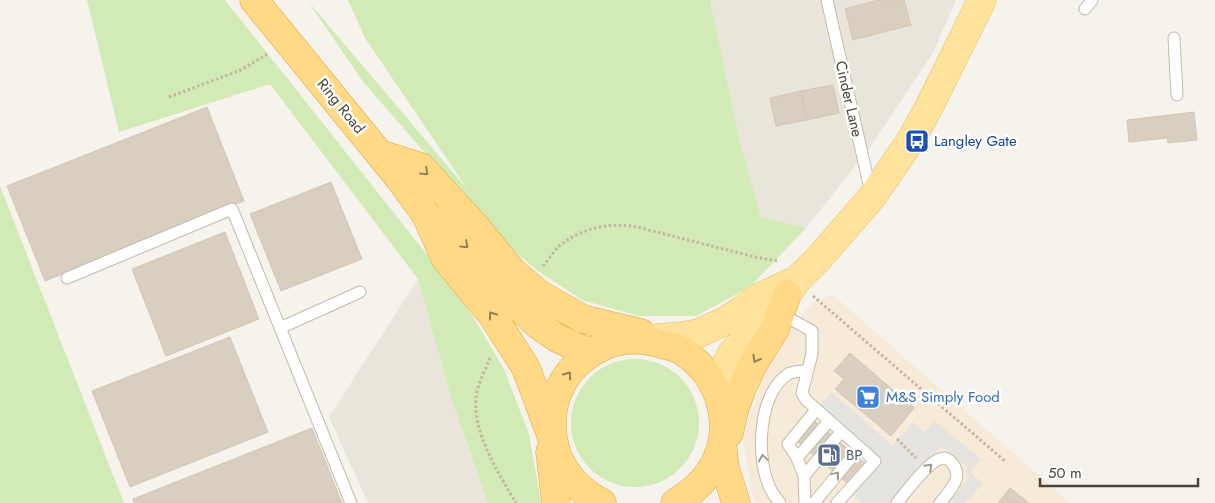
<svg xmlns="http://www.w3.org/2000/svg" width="1215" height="503" viewBox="0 0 1215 503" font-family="Jost,sans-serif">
<rect width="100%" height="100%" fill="#f6f3ec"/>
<!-- residential -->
<path fill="#eae5da" d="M710 0H956L933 53 871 146 806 228 761 217 740 142Z
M418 279 450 394 488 503H368L329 417Z"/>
<!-- commercial -->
<path fill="#f7ead8" d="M832 294 1070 503H756L753 497 743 441 768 361 807 308Z"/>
<!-- green -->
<path fill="#d2eab5" d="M87 0H225L463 300 504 369 529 434 541 503H488L450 394 418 279 270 84 119 132Z
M307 0 468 190 365 38 348 0H710L740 142 761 217 806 228 750 287 696 316H638L582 300 538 271 504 243 364 83Z
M0 186 124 503H0Z
M571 423a64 64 0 1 1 128 0a64 64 0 1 1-128 0Z"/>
<!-- parking -->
<path fill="#e5e3e0" d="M831 392 893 446 913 422 925 433 935 421 981 459 970 473 983 483 965 503H947L970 477 965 472 968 468 942 446 890 503H862L853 494 883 460 820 405Z"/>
<!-- building -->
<path fill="#d8cfc1" stroke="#d3c7b4" d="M878 0H904L911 25 853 40 845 9Z
M833 85 839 113 807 120 801 91Z
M801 91 807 120 776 126 770 98Z
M207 107 244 201 45 281 7 186Z
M1194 112 1197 140 1168 143 1167 138 1129 142 1127 120Z
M331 182 362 259 281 291 250 214Z
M225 232 259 319 166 356 132 269Z
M230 337 268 432 130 487 92 391Z
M850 353 914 408 891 436 835 389 844 379 834 371Z
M810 417 869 467 852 487 792 437Z
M312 428 342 503H134L133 499Z
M1010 488 1029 503H998Z"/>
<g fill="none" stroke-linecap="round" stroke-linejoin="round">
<!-- service casing -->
<g stroke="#c2bbae" stroke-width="13">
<path id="service" d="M827 0 871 193
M1085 9 1092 0
M1174 38 1177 95
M67 278 232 209 351 503
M780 316 792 320 812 331V354L802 393 806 400 875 461 837 503
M280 328 360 292
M797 458 788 444 816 410
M804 476 797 458 829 421
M780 503C775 497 770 490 768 483 756 453 759 394 788 374 793 371 801 371 807 371
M805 503 804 476 841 432
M814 503 859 448
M897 503C906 492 928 462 940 459 944 457 947 458 950 461 966 476 950 490 940 503"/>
</g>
<!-- primary casing -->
<g stroke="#e6c16a" stroke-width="29">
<path id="primary" d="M647 339 682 336 699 333 725 321 742 310 758 298 790 283
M715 387 732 353 787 294 797 280 819 258 872 197 911 140 928 109 982 0"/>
</g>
<!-- trunk casing -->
<g stroke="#e0a43c" stroke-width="29">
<path id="trunk" d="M254 0 399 178 426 215 445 258 492 315 526 368 552 438
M380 154 421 167 476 227 512 271 539 294 583 319 641 333
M427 216 464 243 519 307 537 324 557 338 590 353
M729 433 734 411 741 391 752 366 775 329 787 294
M722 443 725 468 736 503
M550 452 556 503
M602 503C571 487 552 459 552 425 551 400 563 374 583 359 606 340 632 335 661 344 668 346 676 347 682 351 723 376 737 433 709 473 700 486 688 495 675 503"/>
</g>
<!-- path -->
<path stroke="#c4b79f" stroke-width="3" stroke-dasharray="2.5 2.5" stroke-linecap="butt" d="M169 97 241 70 269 53
M543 266C548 260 553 253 558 247 580 228 610 222 637 227L755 257 778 261
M813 296 1006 462
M490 358C486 368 480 380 477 391 469 428 498 472 516 503
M897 439 916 458"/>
<!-- service -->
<use href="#service" stroke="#fff" stroke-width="11"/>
<!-- primary -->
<use href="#primary" stroke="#ffe39c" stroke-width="28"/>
<!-- trunk -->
<use href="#trunk" stroke="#ffd985" stroke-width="28"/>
</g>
<!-- one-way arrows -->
<defs><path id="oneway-chevron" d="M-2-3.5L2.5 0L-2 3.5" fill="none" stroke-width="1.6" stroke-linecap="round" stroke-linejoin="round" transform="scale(1.25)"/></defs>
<g stroke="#938057">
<use href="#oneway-chevron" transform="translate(425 172) rotate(43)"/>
<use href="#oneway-chevron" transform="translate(465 245) rotate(44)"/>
<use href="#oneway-chevron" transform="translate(492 315) rotate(-126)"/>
<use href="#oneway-chevron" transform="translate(756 359) rotate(119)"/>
<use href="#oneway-chevron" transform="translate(568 375) rotate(-55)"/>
</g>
<g stroke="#9c9892">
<use href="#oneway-chevron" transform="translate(763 458) rotate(-98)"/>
<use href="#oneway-chevron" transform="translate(929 467) rotate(-45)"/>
<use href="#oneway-chevron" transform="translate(836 475) rotate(-50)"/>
</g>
<!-- icons -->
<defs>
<g id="bus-square" transform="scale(1.25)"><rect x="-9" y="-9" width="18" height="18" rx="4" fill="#1a4fb4" stroke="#fff"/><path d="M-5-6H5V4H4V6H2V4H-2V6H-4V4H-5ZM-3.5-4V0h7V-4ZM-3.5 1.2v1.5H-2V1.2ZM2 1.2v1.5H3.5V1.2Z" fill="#fff"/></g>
<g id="supermarket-square" transform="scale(1.25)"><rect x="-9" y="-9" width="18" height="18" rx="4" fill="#3f7fe0" stroke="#fff"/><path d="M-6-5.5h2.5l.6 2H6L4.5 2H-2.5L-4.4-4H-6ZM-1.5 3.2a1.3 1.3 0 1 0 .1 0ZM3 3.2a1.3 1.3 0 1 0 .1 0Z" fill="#fff"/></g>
<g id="fuel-square" transform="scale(1.25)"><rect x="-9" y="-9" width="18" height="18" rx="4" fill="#5c6f8a" stroke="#fff"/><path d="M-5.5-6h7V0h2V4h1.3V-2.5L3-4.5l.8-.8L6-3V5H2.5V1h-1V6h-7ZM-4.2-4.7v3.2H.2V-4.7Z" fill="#fff"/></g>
</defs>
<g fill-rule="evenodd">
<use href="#bus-square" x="917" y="141"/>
<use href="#supermarket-square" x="868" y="397"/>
<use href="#fuel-square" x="829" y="455"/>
</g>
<g text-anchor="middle" stroke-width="5" stroke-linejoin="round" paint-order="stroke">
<!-- street labels -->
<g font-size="15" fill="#4b4439" stroke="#fff">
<text transform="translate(849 99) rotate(77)" y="5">Cinder Lane</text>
<text transform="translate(341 106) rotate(51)" y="5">Ring Road</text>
</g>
<!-- transit labels -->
<g font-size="15" fill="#164399" stroke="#fff" text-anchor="start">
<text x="934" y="146">Langley Gate</text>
</g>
<!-- shop labels -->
<g font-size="15" fill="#366cbe" stroke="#fff" text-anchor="start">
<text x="886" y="402">M&amp;S Simply Food</text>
</g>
<!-- service labels -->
<g font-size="15" fill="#4e5e75" stroke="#fff" text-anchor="start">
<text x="846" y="460">BP</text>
</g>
</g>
<!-- scale -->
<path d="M1040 478v8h158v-8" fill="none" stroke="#4b4439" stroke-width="2.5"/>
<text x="1048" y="478" font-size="15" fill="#4b4439" stroke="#ffffff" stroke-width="4" paint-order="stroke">50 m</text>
</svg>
